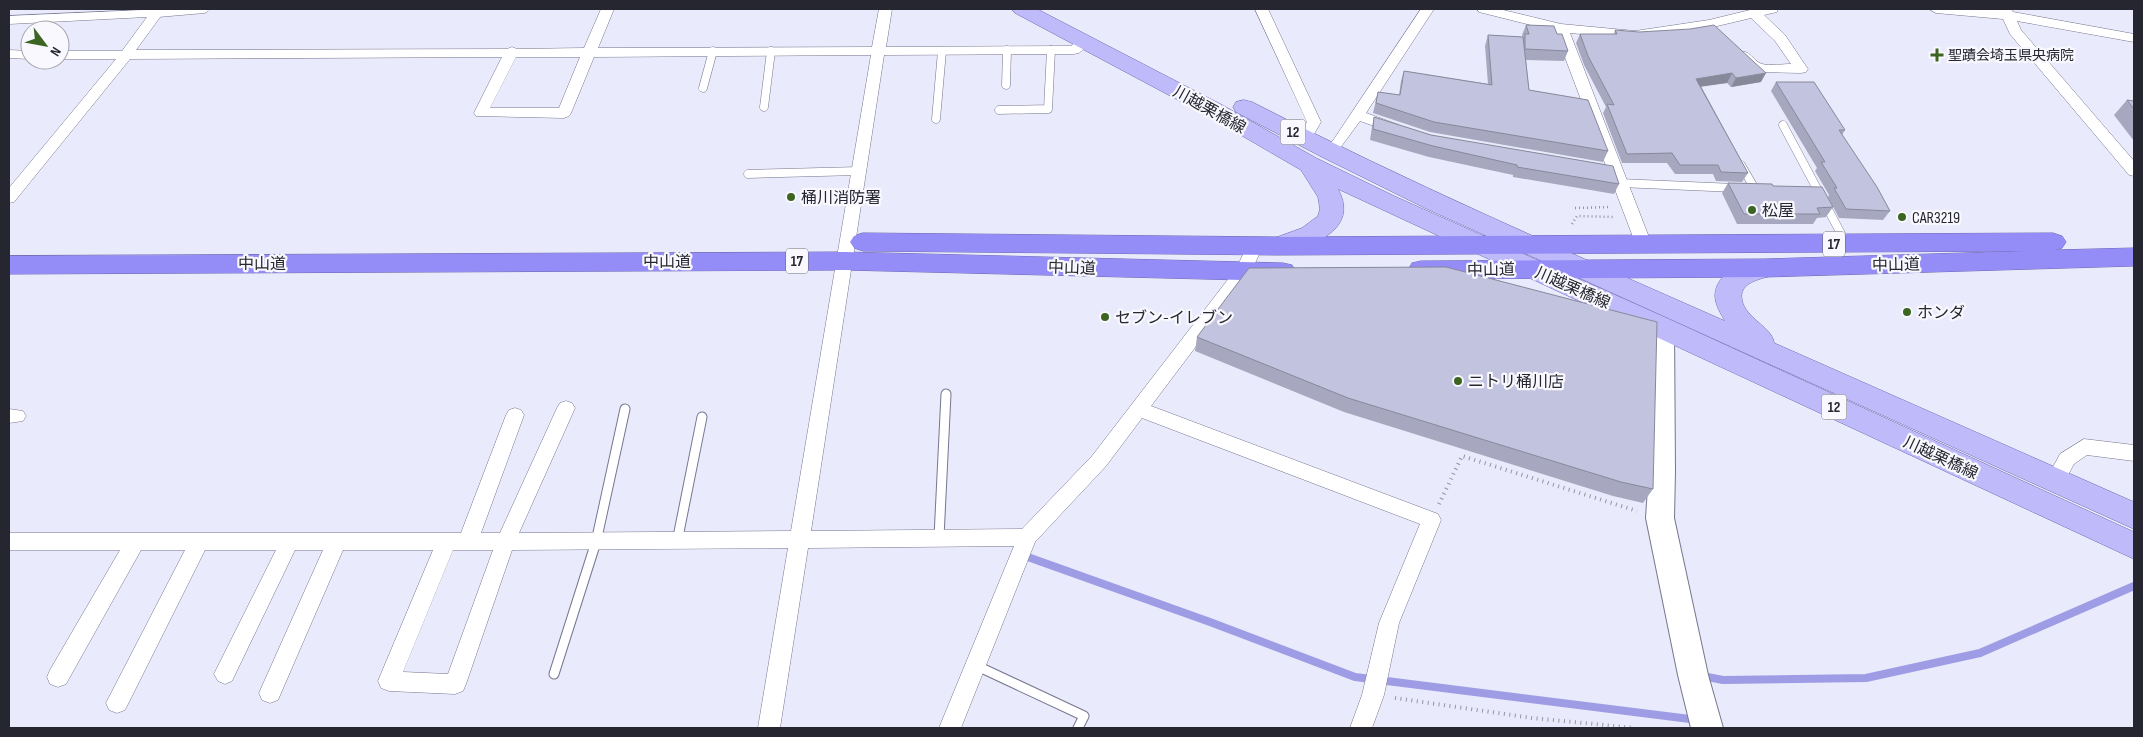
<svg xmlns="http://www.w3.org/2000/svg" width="2143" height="737" viewBox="0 0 2143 737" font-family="'Sofia Sans Condensed','Noto Sans JP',sans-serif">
<rect width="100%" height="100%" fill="#e9eafb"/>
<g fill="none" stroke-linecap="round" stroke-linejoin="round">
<!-- stream -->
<path stroke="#9e9ce5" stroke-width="8" d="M1025 556 1210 622 1355 677 1698 720
M1702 676 1723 680 1866 678 1980 653 2134 586"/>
<!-- lane-far1 casing -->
<g stroke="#76768f" stroke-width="9">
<path id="lane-far1" d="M158 13 204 9
M1006 85 1007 50
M703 88 713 51
M764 107 771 51
M999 110 1048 109 1051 50
M936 119 942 51
M1783 125 1846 243
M1741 165 1755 189
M748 174 859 171
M1620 183 1735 188"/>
</g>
<!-- lane casing -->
<g stroke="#76768f" stroke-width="11">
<path id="lane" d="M939 537 946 394
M677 542 702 417
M975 665 1084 716 1078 728
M554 674 596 542 625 409"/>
</g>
<!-- street casing -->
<g stroke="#76768f" stroke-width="1">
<path id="street" d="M166 9 136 50 507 49 512 47 517 49 584 48 601 9H614L598 48 872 47 879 9H892L886 47 1071 46 1081 38H1091L1093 41 1079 53 1074 54 884 55 811 531 1022 529 1092 456 1236 269 1249 242 1255 240 1261 242 1263 246 1249 276 1151 406 1438 514 1441 520 1399 623 1384 695 1372 728H1350L1362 695 1379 623 1420 524 1142 418 1106 466 1035 542 961 728H939L1014 546 808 548 780 728H758L788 548 512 550 466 684 463 691 455 694 389 691 381 688 378 681 433 550H343L278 700 270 703 262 700 259 693 323 550H295L232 681 225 684 218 681 214 674 276 550H205L125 710 117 713 109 710 106 703 185 550H141L66 684 58 687 50 684 47 677 50 670 120 550H9V533H461L506 415 509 410 515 408 521 410 524 415 481 533H500L557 408 560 403 566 401 572 403 575 408 519 533 791 531 871 55 594 57 571 113 569 116 564 118 476 116 474 113 502 57 130 59 14 202 9 203V188L116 59H60V51H122L147 17 9 24V16ZM516 57H580L559 108H490ZM453 550H493L448 674 403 672Z
M1255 9H1268L1321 122 1310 141H1300L1298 138 1307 122Z
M1421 9H1434L1366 113 1399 125 1401 128 1399 131 1394 133 1360 121 1335 155H1325L1323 152 1334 139Z
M1477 9H1499L1561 24 1635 31 1709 20 1754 9H1778L1777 12 1764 15 1785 35 1808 69 1806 72 1801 73 1758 72C1750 70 1741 62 1736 55L1738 52C1751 49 1752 61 1762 64 1770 66 1783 64 1791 64L1775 41 1751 18 1709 28 1635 39 1570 33 1652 245 1650 249 1644 251 1638 249 1636 245 1555 31 1479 12Z
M1929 9 1999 10V9H2011L2013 12 2134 34V42L2017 21 2021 30 2134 161V176L2129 175 2010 34 2003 19 1936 13Z
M9 50 30 51V59L9 58Z
M9 409 23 411 26 416 23 421 9 423Z
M2084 439 2134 445V461L2087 455 2074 464 2062 486 2055 488 2048 486 2046 480 2060 454Z"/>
</g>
<!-- secondary casing -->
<g stroke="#76768f" stroke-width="2">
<path id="secondary" d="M1662 318 1671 321 1674 327 1675 472 1674 518 1708 675 1723 728H1691L1678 675 1646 518 1649 472 1650 327 1653 321Z"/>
</g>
<!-- primary casing -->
<g stroke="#6e69b1" stroke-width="1">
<path id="primary" d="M1012 9H1037L1224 106 1316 158 1394 196 1671 320 2134 532V559L1338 189C1356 222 1328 239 1299 249 1288 252 1280 256 1269 252L1265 246 1269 240 1302 228 1318 216 1320 209 1318 197 1301 170 1208 116 1015 13Z
M1244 100 1252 102C1407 182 1566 251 1725 321 1721 314 1715 305 1715 295 1716 270 1753 255 1774 261L1778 268 1774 275C1761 279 1738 282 1742 300 1745 318 1773 328 1774 343L2134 502V529L1425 208 1322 157 1236 112 1233 107 1236 102Z"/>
</g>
<!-- highway casing -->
<g stroke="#6e69b1" stroke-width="1">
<path id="highway" d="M863 233 1278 237 2053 233 2062 236 2066 242 2062 248 2055 250 2134 248V266L1765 277 1421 279 1412 277 1408 270 1412 263 1421 261 1765 259 2028 251 1278 255 863 251 854 248 850 242 854 236Z
M845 252 1283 263 1292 265 1296 272 1292 279 1283 281 845 270 9 274V256Z"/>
</g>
<!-- path-far1 -->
<path stroke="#9494a2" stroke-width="2.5" stroke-dasharray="1 3" stroke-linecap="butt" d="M1575 208 1610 207
M1572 224 1577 216 1614 217"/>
<!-- path -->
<path stroke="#9494a2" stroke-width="4" stroke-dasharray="1 4.5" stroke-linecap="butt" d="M1439 504 1462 456 1637 511
M1395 698 1532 718 1635 728"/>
<!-- lane-far1 -->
<use href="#lane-far1" stroke="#fff" stroke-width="8"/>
<!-- lane -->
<use href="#lane" stroke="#fff" stroke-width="9"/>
<!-- street -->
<use href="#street" fill="#fff" fill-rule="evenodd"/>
<!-- secondary -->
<use href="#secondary" fill="#fff" fill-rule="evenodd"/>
<!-- primary -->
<use href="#primary" fill="#bfbbfa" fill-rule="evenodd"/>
<!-- highway -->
<use href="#highway" fill="#948df7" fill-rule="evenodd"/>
</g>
<!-- wall -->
<path fill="#a7a8bf" d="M1526 25 1557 34 1568 51 1564 61 1526 60 1529 90 1608 151 1603 162 1430 132 1373 113 1378 92 1399 95 1401 81 1404 71 1488 84 1485 46 1488 35 1523 37 1522 35Z
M1615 30 1761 82 1731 87 1727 83 1701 86 1748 173 1742 182 1716 181 1713 174H1675L1667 163H1622L1603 113 1606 107 1584 65 1576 43 1580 34H1614Z
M1776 82 1845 130 1842 135 1890 211 1883 220 1839 218 1828 197 1829 195 1815 171 1817 168 1771 91Z
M2127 100 2134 101V141L2114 115Z
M1374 117 1431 135 1619 184 1614 194 1513 177V175L1429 157 1370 140 1372 127Z
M1728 183 1773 186 1833 207 1826 217 1817 218 1813 224H1737L1722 193Z
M1197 337 1653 489 1643 503 1613 496 1344 412 1195 351Z"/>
<!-- shaded-wall -->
<path fill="#88889b" d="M1732 73 1727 83 1692 88 1696 79Z
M1766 73 1761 82 1731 87 1736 78Z"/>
<!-- building -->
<path fill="#c2c3de" stroke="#88889b" d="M1526 25 1554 26 1557 34H1562L1568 51 1525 49V34H1529Z
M1714 25 1766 73 1736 78 1732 73 1696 79 1748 173 1721 172 1718 165H1680L1672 153 1627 154 1607 104 1614 105 1588 56 1580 34H1617L1615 30 1639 32 1690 29Z
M1488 35 1523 37 1529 90 1588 100 1608 151 1434 122 1376 103 1378 92 1400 95 1404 71 1492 85Z
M1776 82H1814L1845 130H1839L1877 187 1890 211 1846 209 1834 188H1837L1821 162H1825Z
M2127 100 2134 101V109Z
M1374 117 1431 135 1613 166 1619 184 1517 167V165L1433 146 1373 129Z
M1728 183 1772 184 1773 186 1822 187 1833 207 1817 208 1820 214H1744Z
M1446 267 1657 322 1653 489 1621 482 1348 398 1197 337 1249 268Z"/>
<!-- markers -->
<g fill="#3c6521" stroke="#f8f8fe" stroke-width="2">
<path d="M1934.5 47.5h5v5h5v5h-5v5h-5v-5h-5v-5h5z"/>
<circle cx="791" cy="197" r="5"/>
<circle cx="1752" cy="210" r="5"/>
<circle cx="1902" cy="217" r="5"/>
<circle cx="1907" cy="312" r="5"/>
<circle cx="1105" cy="317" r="5"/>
<circle cx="1458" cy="381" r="5"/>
</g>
<g text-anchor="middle" stroke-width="4.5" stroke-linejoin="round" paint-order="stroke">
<!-- far-poi labels -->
<g font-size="14" fill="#262630" stroke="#f8f8fe" text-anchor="start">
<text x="1948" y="60">聖蹟会埼玉県央病院</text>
</g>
<!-- shield labels -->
<g fill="#f8f8fe" stroke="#65656e" stroke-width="1">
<rect x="1280.5" y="119.5" width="25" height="25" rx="4"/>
<rect x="1823" y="231.5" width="22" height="25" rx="4"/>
<rect x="786" y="248.5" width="22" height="25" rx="4"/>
<rect x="1821.5" y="394.5" width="25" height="25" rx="4"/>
</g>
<g font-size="15" font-weight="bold" fill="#262630">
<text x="1293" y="137">12</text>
<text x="1834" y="249">17</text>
<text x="797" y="266">17</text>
<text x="1834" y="412">12</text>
</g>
<!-- street labels -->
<g font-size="16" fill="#262630" stroke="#f8f8fe">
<text transform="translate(1210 109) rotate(29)" y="6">川越栗橋線</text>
<text x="667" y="267">中山道</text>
<text x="262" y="269">中山道</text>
<text transform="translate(1896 264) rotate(-1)" y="6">中山道</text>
<text transform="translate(1072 267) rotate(2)" y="6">中山道</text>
<text transform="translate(1491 269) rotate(-1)" y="6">中山道</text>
<text transform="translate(1573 287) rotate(24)" y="6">川越栗橋線</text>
<text transform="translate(1941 457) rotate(25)" y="6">川越栗橋線</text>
</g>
<!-- poi labels -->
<g font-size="16" fill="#262630" stroke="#f8f8fe" text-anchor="start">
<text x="801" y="203">桶川消防署</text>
<text x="1762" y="216">松屋</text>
<text x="1912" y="223">CAR3219</text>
<text x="1917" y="318">ホンダ</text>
<text x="1115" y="323">セブン-イレブン</text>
<text x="1468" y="387">ニトリ桶川店</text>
</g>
</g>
<!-- border -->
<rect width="2143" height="737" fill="none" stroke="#262630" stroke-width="20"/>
<!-- north arrow -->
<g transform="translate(45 45) rotate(122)"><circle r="24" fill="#f8f8fe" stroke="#a4a4ac"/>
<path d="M0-4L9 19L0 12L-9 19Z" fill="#3c6521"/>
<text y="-8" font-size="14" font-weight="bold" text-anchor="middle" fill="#262630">N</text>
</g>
</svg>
